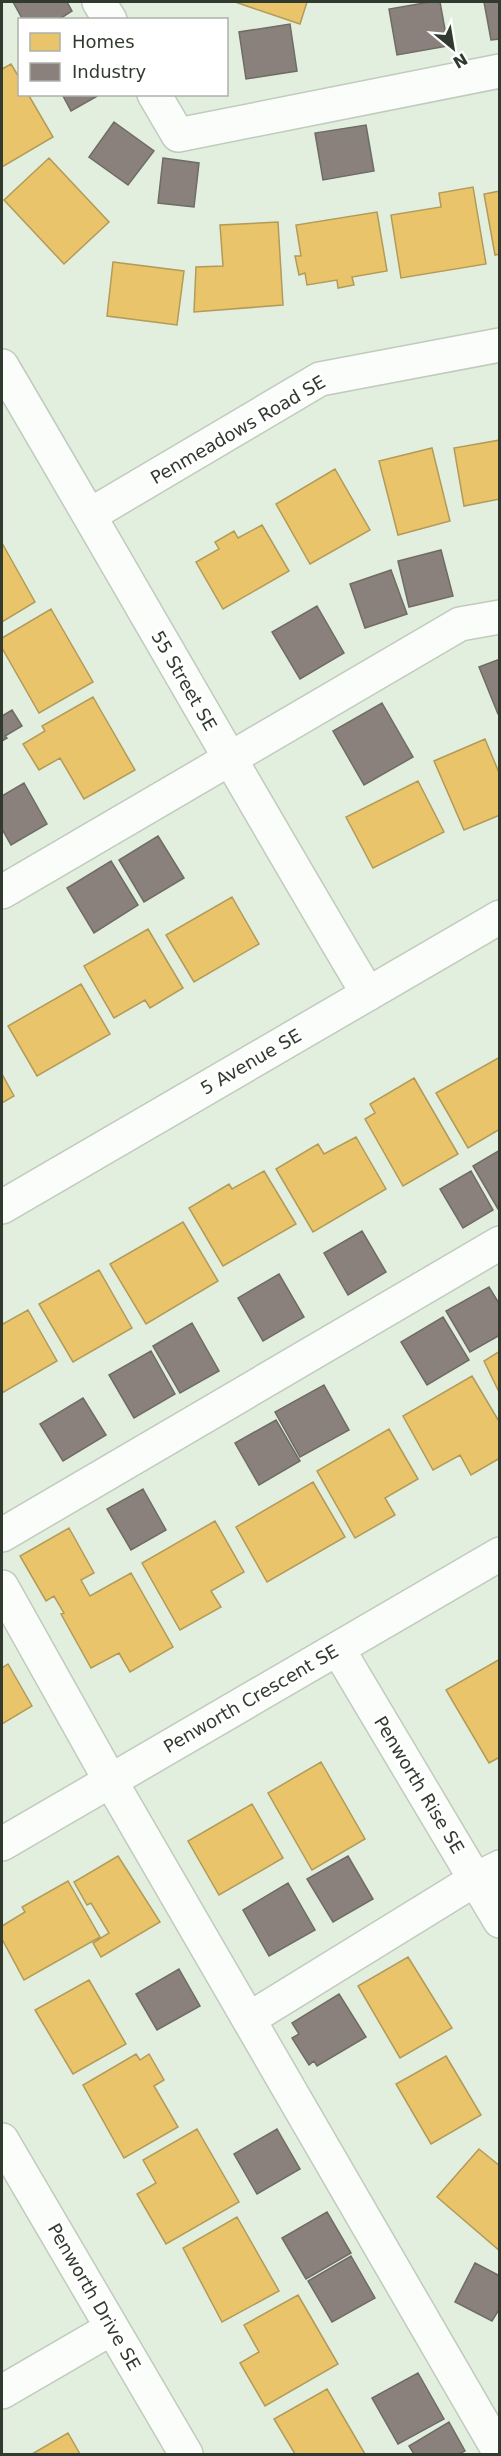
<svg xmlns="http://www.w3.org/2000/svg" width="501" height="2456" viewBox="0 0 501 2456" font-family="'DejaVu Sans',sans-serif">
<rect width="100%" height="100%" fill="#e2efde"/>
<!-- homes -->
<path fill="#e9c46a" stroke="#b29b58" stroke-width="1.5" d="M235 2H307L300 24Z
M11 64 20 79V94H28L53 137 2 167V69Z
M49 158 109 222 64 264 4 200Z
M473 187 486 264 401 278 391 215 441 207 439 193Z
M500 191V254L495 255 484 194Z
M377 212 387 271 352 277 354 285 338 288 337 280 307 285 305 273 299 275 295 256H301L296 225Z
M278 222 283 305 194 312 196 267 223 266 220 225Z
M113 262 184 271 177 325 107 316Z
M500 440V499L464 506 454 448Z
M432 448 450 521 398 535 379 461Z
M335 469 370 530 310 564 276 504Z
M262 525 289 571 223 609 196 562 219 549 215 542 234 531 238 538Z
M2 543 35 602 2 622Z
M51 609 93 682 39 713 2 648V638Z
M93 697 135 770 84 799 60 758 39 770 23 744 45 731 42 726Z
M485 739 500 775V815L464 830 434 761Z
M418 781 444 832 373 868 346 817Z
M232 897 259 944 194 982 166 935Z
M148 929 183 988 150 1008 145 1000 114 1018 84 966Z
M81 984 110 1034 37 1076 8 1026Z
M500 1057V1129L468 1148 436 1093Z
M2 1074 14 1096 2 1103Z
M414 1078 458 1154 403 1186 365 1119 375 1113 370 1104Z
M356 1137 386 1189 313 1232 276 1169 318 1144 324 1154Z
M264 1171 296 1224 223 1266 189 1208 229 1184 232 1189Z
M183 1222 218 1281 146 1324 110 1264Z
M99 1270 132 1328 73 1362 39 1304Z
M28 1310 57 1361 2 1393V1321L3 1324Z
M500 1351V1394L484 1361Z
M472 1376 500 1423V1458L471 1475 460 1455 433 1470 403 1416Z
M389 1429 418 1479 385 1498 395 1515 355 1538 317 1471Z
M313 1482 345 1537 267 1582 236 1527Z
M215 1521 244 1572 211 1591 221 1607 180 1630 142 1563Z
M69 1528 94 1573 81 1580 90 1596 131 1573 173 1647 130 1672 119 1653 91 1668 61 1614 64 1613 54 1596 46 1601 20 1556Z
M500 1659V1757L489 1763 446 1690Z
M8 1664 32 1706 2 1724V1668Z
M321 1762 365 1839 312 1870 268 1793Z
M252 1804 283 1858 219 1895 188 1841Z
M118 1856 160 1922 101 1957 93 1943 109 1933 91 1903 87 1905 74 1882Z
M68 1881 100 1937 24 1980 2 1939V1926L25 1912 22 1907Z
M408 1957 452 2028 400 2058 358 1986Z
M89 1980 126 2044 73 2074 35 2010Z
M136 2054 140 2060 149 2054 164 2080 154 2086 178 2127 124 2158 83 2085Z
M446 2056 481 2115 431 2144 396 2084Z
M197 2129 239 2202 166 2244 137 2194 156 2183 143 2160Z
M479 2149 500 2166V2251L437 2197Z
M237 2217 279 2291 222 2322 183 2248Z
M298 2295 338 2364 265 2406 240 2363 259 2352 244 2325Z
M327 2389 365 2454H295L274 2419Z
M68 2433 80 2454H32Z"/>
<!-- industry -->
<path fill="#8a817c" stroke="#6f6c65" stroke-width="1.5" d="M13 2H67L72 11 58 20H23Z
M430 2H440L448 46 397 55 389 9Z
M484 2H500V39L491 40Z
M290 24 297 71 246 79 239 32Z
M62 94H101L71 111Z
M114 122 154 151 128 185 89 157Z
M366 125 374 171 323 180 315 133Z
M163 158 199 163 194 207 158 203Z
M441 550 453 596 409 607 398 561Z
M391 570 407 614 365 628 350 584Z
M317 606 344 653 300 679 272 632Z
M500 659V714H498L479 667Z
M382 703 413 757 364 785 333 731Z
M12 710 22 726 5 736 7 738 2 741V716Z
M24 783 47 824 11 845 2 829V796Z
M158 836 184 878 144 902 119 860Z
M111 861 138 905 94 933 67 888Z
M500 1150V1209H498L473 1166Z
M471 1171 493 1210 463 1228 440 1189Z
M362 1231 386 1272 348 1295 324 1253Z
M279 1274 304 1317 263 1341 238 1298Z
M489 1287 500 1305V1335L470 1352 446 1311Z
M443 1317 469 1360 427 1385 401 1342Z
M192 1323 219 1371 180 1393 153 1346Z
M151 1351 175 1394 134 1418 109 1375Z
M324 1385 349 1430 300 1457 275 1412Z
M83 1398 106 1435 63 1461 40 1424Z
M276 1420 300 1461 259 1485 235 1443Z
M143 1489 166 1530 131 1550 107 1509Z
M348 1856 373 1899 333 1922 307 1879Z
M288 1883 315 1930 269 1956 243 1910Z
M179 1969 200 2006 157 2030 136 1994Z
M339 1994 366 2037 317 2066 314 2061 309 2065 292 2038 299 2034 292 2023Z
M277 2129 300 2169 257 2194 234 2154Z
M327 2212 351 2253 306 2279 282 2238Z
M351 2256 375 2298 332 2322 308 2281Z
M475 2263 500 2276V2308L492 2321 455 2302Z
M418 2373 444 2419 398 2444 372 2398Z
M449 2422 465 2451 459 2454H414L409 2446Z"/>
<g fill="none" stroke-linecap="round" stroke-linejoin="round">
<!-- minor casing -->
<g stroke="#c0cbbd" stroke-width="36">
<path id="minor" d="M99 2 110 20
M154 94 178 135 500 71
M2 366C125 575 244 786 368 994
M90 515 320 379 500 345
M2 892 460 624 500 617
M2 1207 500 917
M2 1535 500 1243
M2 1587 110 1780 500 2453
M338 1649 500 1921
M2 1844 500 1554
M249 2019 476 1879 500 1867
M2 2140 186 2454
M2 2392 112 2328"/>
</g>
<!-- minor -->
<use href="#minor" stroke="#fbfdfa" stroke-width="33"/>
</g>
<g text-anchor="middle" stroke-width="6" stroke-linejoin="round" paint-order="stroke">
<!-- street labels -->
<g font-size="18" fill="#313a2e" stroke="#fff">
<text transform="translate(238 430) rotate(-30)" y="6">Penmeadows Road SE</text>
<text transform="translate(184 681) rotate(60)" y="6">55 Street SE</text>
<text transform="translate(251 1062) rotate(-30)" y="6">5 Avenue SE</text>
<text transform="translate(251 1699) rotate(-30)" y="6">Penworth Crescent SE</text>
<text transform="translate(419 1785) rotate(59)" y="6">Penworth Rise SE</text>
<text transform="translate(94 2297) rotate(60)" y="6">Penworth Drive SE</text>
</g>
</g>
<!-- border -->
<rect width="501" height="2456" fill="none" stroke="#313a2e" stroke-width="6"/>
<!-- legend -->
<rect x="18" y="18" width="210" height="78" fill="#ffffff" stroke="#adb0ab" stroke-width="1.5"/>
<rect x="30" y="33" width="30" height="18" fill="#e9c46a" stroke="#adb0ab" stroke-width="1.5"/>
<text x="72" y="48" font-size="18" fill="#313a2e">Homes</text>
<rect x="30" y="63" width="30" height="18" fill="#8a817c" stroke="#adb0ab" stroke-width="1.5"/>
<text x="72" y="78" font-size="18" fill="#313a2e">Industry</text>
<!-- north arrow -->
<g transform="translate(453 48) rotate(150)" stroke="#ffffff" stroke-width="4.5" paint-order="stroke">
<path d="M0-4.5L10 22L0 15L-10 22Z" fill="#313a2e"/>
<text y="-9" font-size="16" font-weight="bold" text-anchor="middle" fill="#313a2e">N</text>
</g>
</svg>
